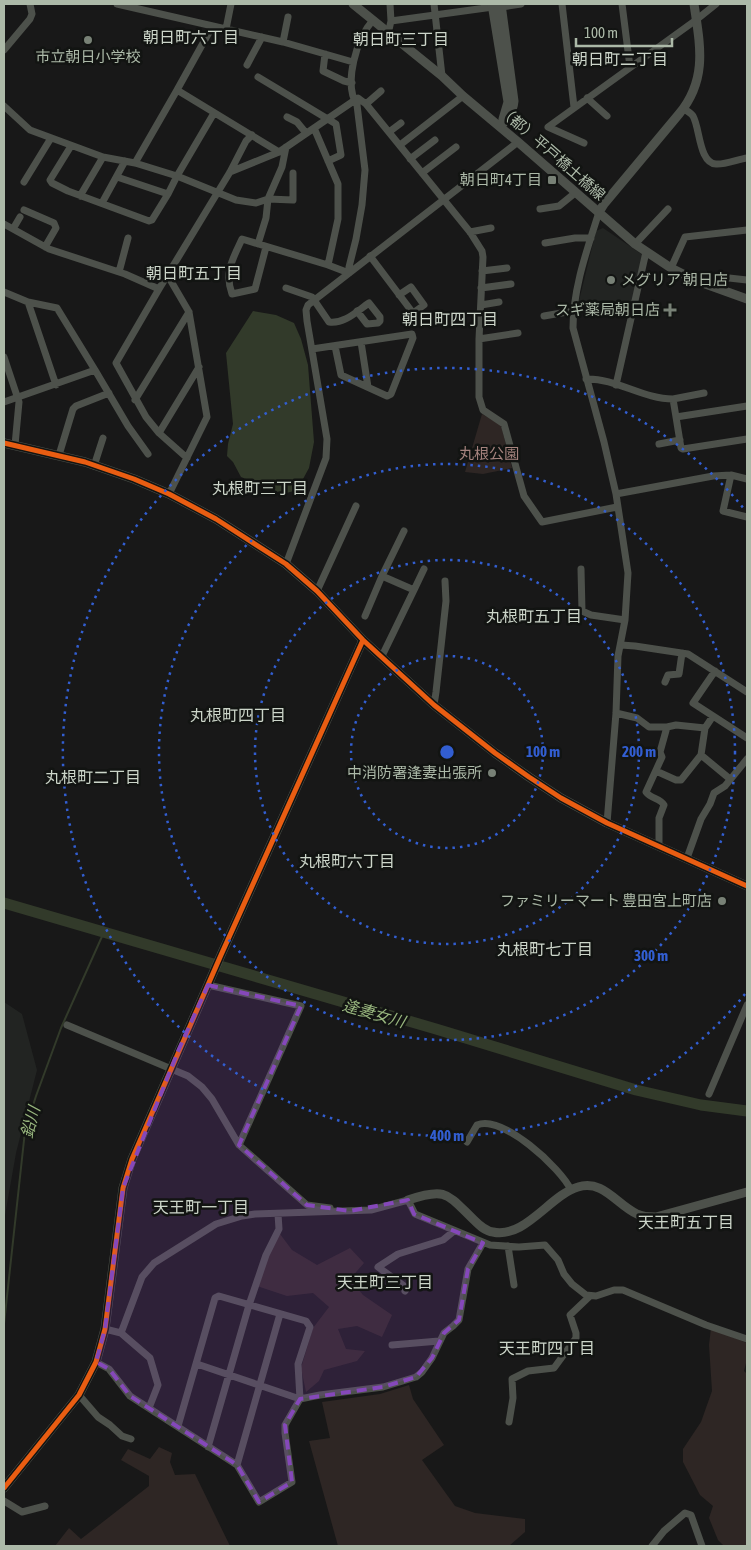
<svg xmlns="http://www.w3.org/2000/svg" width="751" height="1550" viewBox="0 0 751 1550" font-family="'Asap Condensed','Noto Sans JP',sans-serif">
<rect width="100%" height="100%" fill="#181818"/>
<!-- built -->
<path fill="#222422" d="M603 228 643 255 629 315 578 305 596 231Z
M4 1002 22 1014 37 1070 16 1153 4 1221Z"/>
<!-- green -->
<path fill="#2e2624" d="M482 414 501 425 512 468 483 474 465 472Z
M280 1234 292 1250 317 1265 350 1248 364 1263 350 1279 363 1295 392 1315 382 1337 357 1326 338 1329 346 1349 365 1351 357 1361 324 1370 319 1381 306 1392 301 1368 313 1328 329 1307 313 1293 287 1296 257 1286 267 1255Z
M711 1328 747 1343V1359L744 1371 747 1374V1546H724L718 1540 709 1518 713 1506 700 1495 683 1462V1449L701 1422 712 1391 709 1345Z
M409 1385 413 1399 444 1445 422 1460 455 1506 475 1513 525 1519V1532L509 1546H338L309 1441 330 1438 322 1402 380 1394Z
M159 1447 172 1453 170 1462 175 1475 195 1474 230 1546H55L69 1528 81 1539 149 1486V1476L121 1460 128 1449 150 1459Z"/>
<!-- water -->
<path fill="#323a2a" d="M253 311 276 315 294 323 301 339 308 365 314 442 309 468 297 490 283 494 241 477 233 462 227 456 228 444 233 424 226 353Z"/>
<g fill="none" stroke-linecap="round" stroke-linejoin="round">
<!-- stream -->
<path stroke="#323a2a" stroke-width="2" d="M4 1324 25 1131 36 1096 61 1028 104 932"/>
<!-- river -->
<path stroke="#323a2a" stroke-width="11" d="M4 903 436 1029 636 1090 701 1105 747 1111"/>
<!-- minor -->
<path stroke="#4d514b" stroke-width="7" d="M117 4 283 42 353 62
M434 4 442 76
M562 4 574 107
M622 4 630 67
M502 7 521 4
M391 21 493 7
M226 29 231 4
M388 34 391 21 390 4
M283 42 288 17
M4 50 30 19 32 14 30 4
M325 54 323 71 344 81 352 83
M247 65 262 37
M258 77 336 124 341 155 328 161
M177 90 212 27
M587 98 607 116
M366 104 381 91
M4 106 30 130 103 157 135 163 177 176 236 200 256 203 268 199 282 167 286 147
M684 109C687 111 691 113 693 116 700 128 699 163 716 164 724 165 739 159 747 158
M287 117 297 122 306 133
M314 128 338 184V219L328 265
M389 132 401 123
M584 143 548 127 696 20 716 4
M400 145 463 96
M71 146 50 180 52 183 68 191 149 221 152 220 168 194 177 176 214 113
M410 159 435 140
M135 163 177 90 279 152
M230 172 279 152 358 98 366 104 470 232 482 251 483 257 479 339V397L483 410 504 424 524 496 542 522 617 507
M422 173 456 147
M117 177 168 194
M24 182 51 138
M80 196 103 157
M102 203 125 161
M540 209 559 206 575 193
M24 210 54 223 56 228 45 247
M599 212C587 250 573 288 573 328L604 442 616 494 628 573 625 620 618 656 616 713 607 823
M4 224 49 249 125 274 159 289
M13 229 20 217
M470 232 491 228
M545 243 575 238H591
M258 244 266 218 268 199 293 200V173
M635 244 668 209
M266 247 255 289 232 294C224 273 233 258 242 239L328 265 349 273
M370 256 413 313 424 305 411 287 399 295
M671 268 685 237 747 230
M482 271 507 268
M119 272 128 238
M349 273V267L356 239 362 205 365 170 357 105C343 83 357 38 373 20
M168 276 189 312 207 417 169 494
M706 284 720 277 747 280
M286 288 312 297 329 322C345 324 357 311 369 303L380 317V321L378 323 367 324 357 311
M481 288 511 284
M4 292 28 302 57 308 95 370 4 402
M28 302 56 385
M481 305 499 302
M544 316 573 311
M479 339 518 333
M361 342 368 387
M312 349 412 334 413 338 391 394 387 396 341 375 335 346
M4 357 19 402 15 445
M95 370 128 426 148 454
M586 379C616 378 643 399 673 399L676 417 747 406
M616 385 646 252
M673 399 704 393
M135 400 189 312
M676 417 681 448 683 449 747 439
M159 433 199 367
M659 444 680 440
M59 455 73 409 76 406 109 393
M187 458 159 433 146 417 116 363 159 289 230 172 246 141 252 135
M94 466 103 438
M731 475 723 511 747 517
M616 494 713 476 731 475 747 479
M286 564 326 458 327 439 307 321 306 310 308 305 518 142
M581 569 582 611 591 615 625 620
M414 590 424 569
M317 591 356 506
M365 616 382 576
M621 645 635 646 688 654 747 692
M382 656 414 590 382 576 404 531
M715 671 693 703 747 738
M665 682 668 675 679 674 682 653
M434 705 436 692 446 601 445 581
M616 713 637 718 649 727H667L660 752 662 757 646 792C651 799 660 798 664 805L659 818V845
M713 716 705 728 701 755 730 779
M667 727 676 725 705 728
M656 771 676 780H681L701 755
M687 858 701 819 710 804 714 793 725 786 747 759
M208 985 301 1006 239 1145
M67 1025 188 1076 202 1087 212 1099 239 1145 307 1205 330 1208
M709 1094 747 1005
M467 1142 477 1125C502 1114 561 1168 571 1190
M508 1246 514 1285
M405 1291 407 1288 378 1267 398 1254 443 1240 454 1231
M105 1329 121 1333 142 1277 154 1263 216 1224 242 1216 255 1214 371 1210 408 1200 415 1214 490 1245 519 1247 545 1245 558 1260 564 1274 572 1284 586 1295 596 1296 614 1290H623L706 1325 747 1339
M121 1333 150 1358 158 1385 149 1408
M392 1345 439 1341
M96 1362 109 1369 130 1396 237 1465 259 1502 292 1482 285 1433V1425L300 1399 298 1364 310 1327 306 1321 219 1296 215 1298 178 1426
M197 1364 300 1399 320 1395 383 1387 416 1377 422 1372 432 1358 444 1333 453 1326 459 1320 468 1269 483 1243
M79 1395 98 1417 110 1425 122 1436 131 1439
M509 1422 513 1398 512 1379 528 1371 554 1368 576 1338V1333L570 1315 590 1296
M208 1447 249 1305 266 1255 279 1229 278 1214
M237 1465 280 1314
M4 1501 22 1512 45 1506
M652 1546 664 1531 685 1513 691 1515 702 1546"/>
<!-- tertiary -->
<path stroke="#4d514b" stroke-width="9" d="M353 4 442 76 463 96 518 142 635 244 671 268 697 281 747 299
M492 4 508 102 503 119
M500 127C507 119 513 112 514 101L501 4
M599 212 604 204 679 114C708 79 700 45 694 4
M4 443 85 462 134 479 169 494 216 519 286 564 317 591 363 640 434 705 495 753 529 777 561 798 607 823 747 886
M408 1200C447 1187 447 1194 474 1220 479 1225 485 1231 493 1232 525 1239 550 1195 578 1187 603 1179 617 1205 637 1214 643 1217 649 1217 656 1217L747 1192
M4 1488 79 1395 96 1362 105 1329 123 1188 132 1159 221 955 363 640"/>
<!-- cycleway casing -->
<g stroke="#121412" stroke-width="8">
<path id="cycleway" d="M4 443 85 462 134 479 169 494 216 519 286 564 317 591 363 640 434 705 495 753 529 777 561 798 607 823 747 886
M4 1488 79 1395 96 1362 105 1329 123 1188 132 1159 221 955 363 640"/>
</g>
<!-- cycleway -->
<use href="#cycleway" stroke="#e95d12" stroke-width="5"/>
</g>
<!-- marked area -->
<path fill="#8548ba" fill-opacity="0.2" stroke="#8548ba" stroke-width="4" stroke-dasharray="10 6" stroke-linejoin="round" d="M208 985 301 1006 239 1145 307 1205 350 1211 408 1200 414 1214 483 1243 468 1269 459 1320 444 1333 432 1358 416 1377 383 1387 300 1399 285 1425 292 1482 259 1502 237 1465 130 1396 109 1369 96 1362 105 1329 123 1188 179 1049Z"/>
<!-- distance rings -->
<g fill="none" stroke="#325ed1" stroke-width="2.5" stroke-dasharray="2.5 5">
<circle cx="447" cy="752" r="96"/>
<circle cx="447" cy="752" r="192"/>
<circle cx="447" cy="752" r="288"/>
<path d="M745 994A384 384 0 1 1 745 510"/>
</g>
<!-- markers -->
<g fill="#788176" stroke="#121412" stroke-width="2">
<circle cx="88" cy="40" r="5"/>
<rect x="547" y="175" width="10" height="10" rx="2.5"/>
<circle cx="611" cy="280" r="5"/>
<path d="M667.5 302.5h5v5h5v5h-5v5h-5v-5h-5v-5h5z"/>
<circle cx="492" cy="773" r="5"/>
<circle cx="722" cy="901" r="5"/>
</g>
<g text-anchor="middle" stroke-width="5" stroke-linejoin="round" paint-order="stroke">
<!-- poi labels -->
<g font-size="15" fill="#acb9a8" stroke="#121412" text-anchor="end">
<text x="88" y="62" text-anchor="middle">市立朝日小学校</text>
<text x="542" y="185">朝日町4丁目</text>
<text x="621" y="285" text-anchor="start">メグリア 朝日店</text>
<text x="660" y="315">スギ薬局朝日店</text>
<text x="482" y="778">中消防署逢妻出張所</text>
<text x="712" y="906">ファミリーマート 豊田宮上町店</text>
</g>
<!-- street labels -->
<g font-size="15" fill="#acb9a8" stroke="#121412">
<text transform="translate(552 153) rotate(41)" y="5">（都）平戸橋土橋線</text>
</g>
<!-- park labels -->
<g font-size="15" fill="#a5837e" stroke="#121412">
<text x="489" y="459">丸根公園</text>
</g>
<!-- neighbourhood labels -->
<g font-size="16" fill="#ccd5c9" stroke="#121412">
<text x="191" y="43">朝日町六丁目</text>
<text x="401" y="45">朝日町三丁目</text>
<text x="620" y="65">朝日町二丁目</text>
<text x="194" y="279">朝日町五丁目</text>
<text x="450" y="325">朝日町四丁目</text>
<text x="260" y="494">丸根町三丁目</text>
<text x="534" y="622">丸根町五丁目</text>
<text x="238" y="721">丸根町四丁目</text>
<text x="93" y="783">丸根町二丁目</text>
<text x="347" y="867">丸根町六丁目</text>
<text x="545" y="955">丸根町七丁目</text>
<text x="201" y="1213">天王町一丁目</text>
<text x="686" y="1228">天王町五丁目</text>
<text x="385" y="1288">天王町三丁目</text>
<text x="547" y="1354">天王町四丁目</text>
</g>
<!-- water labels -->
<g font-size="16" font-style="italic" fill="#98b67e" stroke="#121412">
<text transform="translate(374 1013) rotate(16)" y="6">逢妻女川</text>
<text transform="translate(30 1122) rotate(-75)" y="6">鉛川</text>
</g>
</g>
<circle cx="447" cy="752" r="8" fill="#325ed1" stroke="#121412" stroke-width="2.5"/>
<g font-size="15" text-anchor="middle" font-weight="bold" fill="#325ed1" stroke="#121412" stroke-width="5" stroke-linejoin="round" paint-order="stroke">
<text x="543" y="757">100 m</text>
<text x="639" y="757">200 m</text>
<text x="651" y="961">300 m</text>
<text x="447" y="1141">400 m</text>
</g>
<!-- border -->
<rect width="751" height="1550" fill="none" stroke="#acb9a8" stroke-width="10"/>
<!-- scale -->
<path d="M576 38v8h96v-8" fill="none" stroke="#acb9a8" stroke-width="2.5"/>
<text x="584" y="38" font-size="15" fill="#acb9a8" stroke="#121412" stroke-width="4" paint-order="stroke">100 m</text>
</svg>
